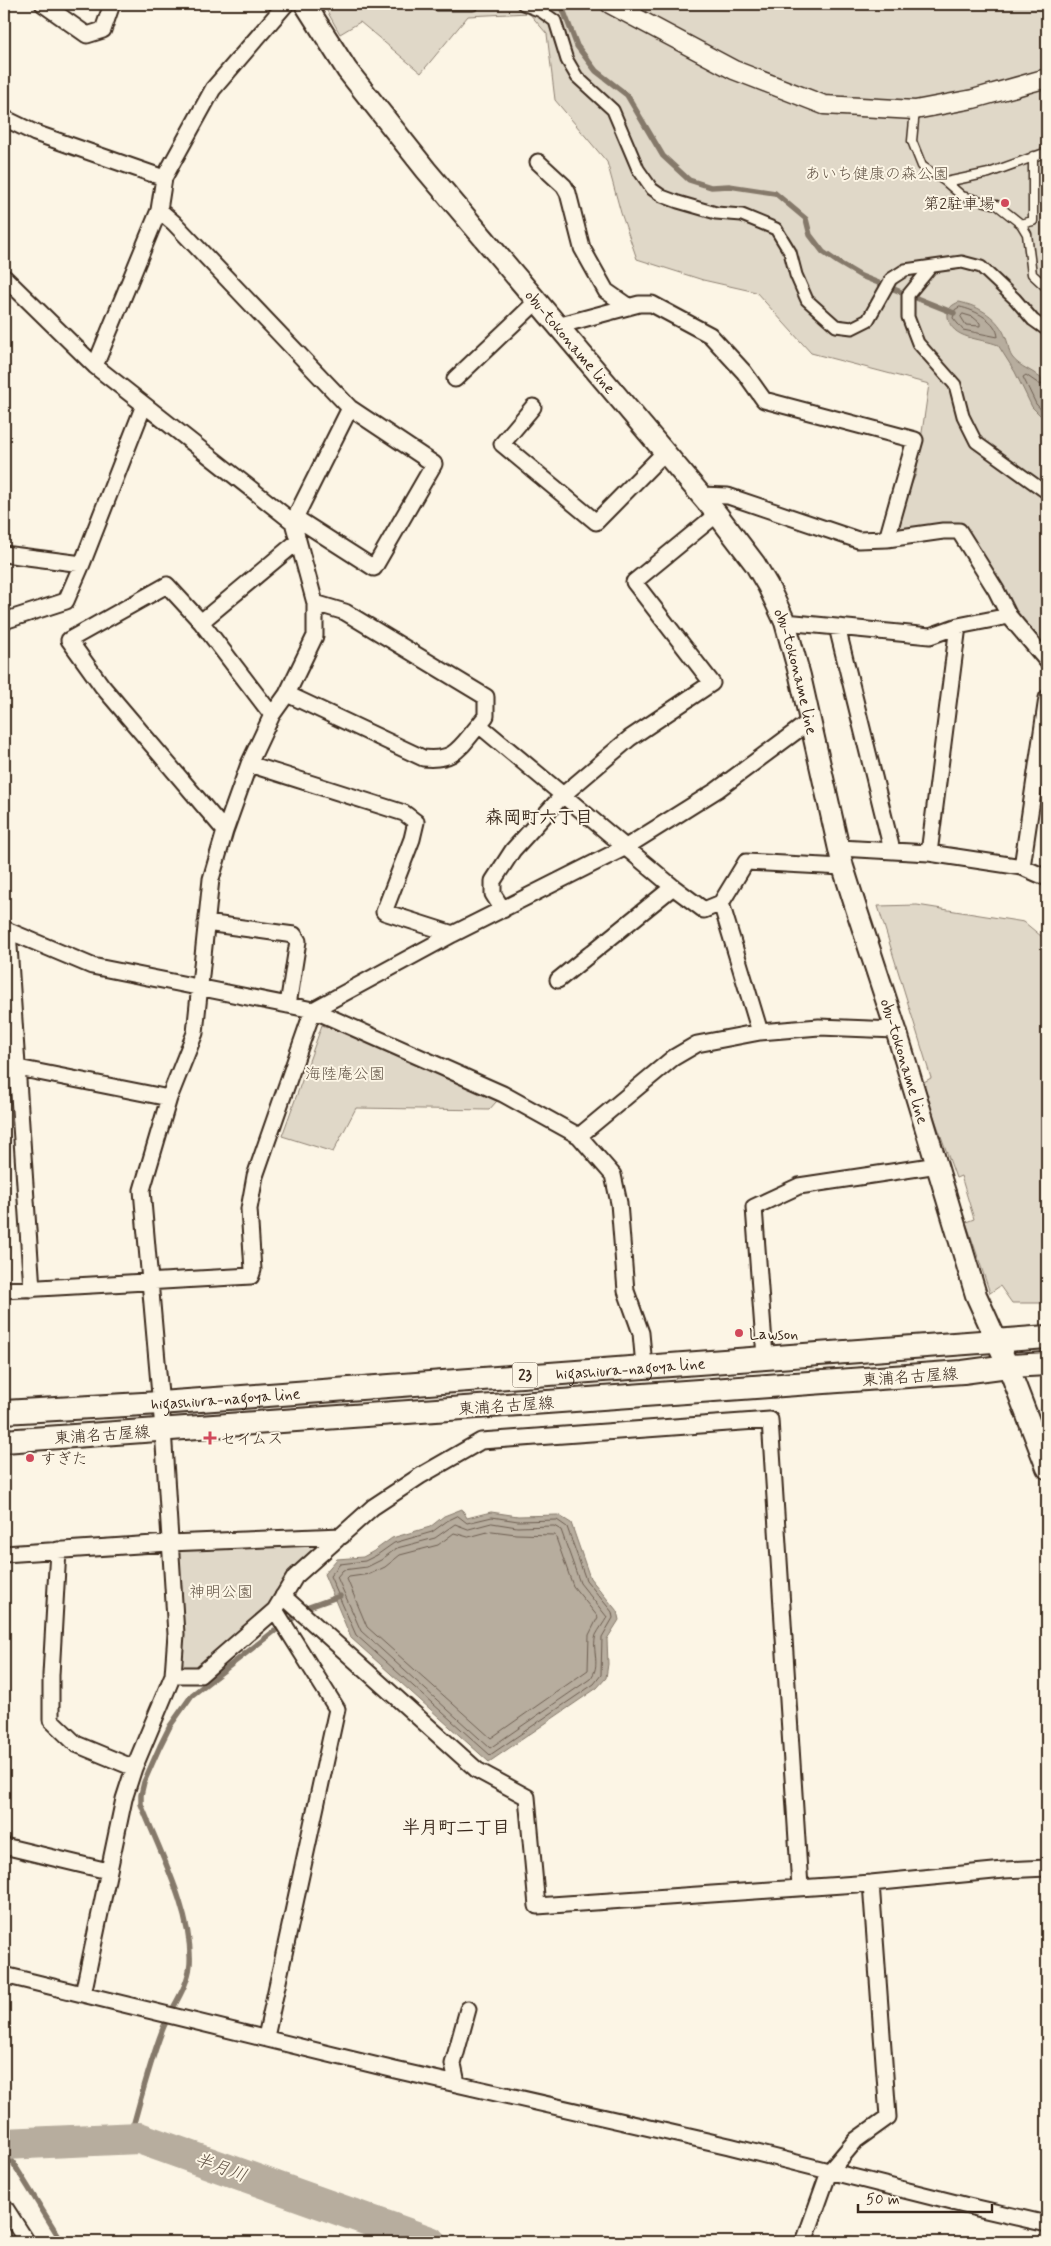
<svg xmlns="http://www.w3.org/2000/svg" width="1051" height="2246" viewBox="0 0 1051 2246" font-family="Mynerve,'Klee One',sans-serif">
<rect width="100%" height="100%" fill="#fcf5e5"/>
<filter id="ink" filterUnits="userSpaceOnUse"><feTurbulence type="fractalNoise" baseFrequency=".02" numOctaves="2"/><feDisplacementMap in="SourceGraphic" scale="10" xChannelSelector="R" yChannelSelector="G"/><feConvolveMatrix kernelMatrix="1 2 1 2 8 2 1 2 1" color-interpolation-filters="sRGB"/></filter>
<g filter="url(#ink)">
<!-- green -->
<path fill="#e0d8c8" stroke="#8e8173" d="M323 4H1047V661L959 531 887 539 916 474 929 384 811 353 756 292 703 280 637 259 621 213 607 162 555 100 547 34 529 13 468 16 421 73 360 22 340 34Z
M917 905 1024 922 1047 941V1303H1012L1000 1286 990 1293 966 1222 974 1219 961 1176 956 1178 922 1083 931 1078 878 906Z
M322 1025 503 1094 489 1110 356 1108 333 1152 282 1136Z
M342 1536 283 1596 200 1675H173L169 1543Z"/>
<!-- water -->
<path fill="#b7ad9e" stroke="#85796b" d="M959 302C979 306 999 318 1006 338 1009 345 1008 351 1012 357 1018 365 1026 368 1034 373 1039 377 1041 379 1047 380V422L1032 407 1015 372 998 345C982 338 951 340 948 317 947 308 952 305 959 302Z
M462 1509 467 1518 491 1512 518 1516 558 1515 571 1523 590 1578 617 1611 619 1620 607 1639 608 1664 606 1678 597 1688 489 1762 351 1638 324 1574 337 1559 363 1557 374 1551 392 1538 430 1527 444 1516Z"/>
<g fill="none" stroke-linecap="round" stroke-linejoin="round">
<!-- shore -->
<path stroke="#6d5e51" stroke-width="1" d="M960 307C975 310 997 321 998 337L963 330 953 318 955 310Z
M963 314 973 317 980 323V326L966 325 961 317Z
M1047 385 1039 384 1026 375 1023 377 1036 404 1047 416
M458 1516 467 1523 492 1517 518 1521 557 1520 567 1527 586 1580 612 1612 613 1618 602 1637 601 1675 594 1684 490 1755 356 1635 330 1576 340 1564 365 1561 377 1555 394 1543 432 1532 447 1521Z
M492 1523 517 1527 554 1526 561 1530 580 1583 607 1617C604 1623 599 1629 596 1635 591 1651 602 1665 590 1679L490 1748 361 1631 337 1577 343 1570 367 1567 381 1560 397 1548 435 1538 455 1524 468 1529Z
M492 1531 516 1534 555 1535 573 1586 598 1617 589 1635 588 1670 491 1738 367 1627 347 1579 349 1577 370 1574 385 1567 400 1555 438 1545 454 1533 468 1537Z"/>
<!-- stream -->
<path stroke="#85796b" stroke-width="5.5" d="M561 4 577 46 596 71 627 95 663 156 689 180 711 187 729 186 775 193 806 219 810 235 823 252 839 263 861 276 954 313
M130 2137C140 2102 149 2065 162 2031 170 2009 188 1989 190 1964 193 1914 159 1850 141 1804V1795L144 1782 160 1746 170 1726 192 1695 272 1633 309 1607 340 1596
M4 2148 62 2242"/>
<!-- river -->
<path stroke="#b7ad9e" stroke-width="32" d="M4 2144 139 2138 430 2242"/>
<!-- service casing -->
<g stroke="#3b2a1e" stroke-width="11">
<path id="service" d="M634 18 640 4
M915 110 912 141 922 166 946 182
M1047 152 989 173 946 182 962 196 997 205 1021 224 1027 234 1032 274 1047 288
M1021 224 1033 221V156"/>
</g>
<!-- pedestrian casing -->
<g stroke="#3b2a1e" stroke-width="15">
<path id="pedestrian" d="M437 4H473
M523 4 541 11 555 21 567 60 577 77 613 110 638 169 652 189 662 196 678 202 716 213 742 215 776 229 790 252 796 275 807 300 836 326 852 328 868 320 891 279 905 270 962 262 981 267 1015 299 1033 320 1047 330
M931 267 908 295V317L918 343 955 385 963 416 976 442 1047 493"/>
</g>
<!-- minor casing -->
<g stroke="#3b2a1e" stroke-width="19">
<path id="minor" d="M43 4 87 35 103 30 112 4
M4 118 35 133 164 178
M538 162 564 186 568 193 582 248 606 291 629 307
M159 210 174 223 350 408 293 522
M4 277 95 366 293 522 315 603V636L287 694 272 715 249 764 225 831 211 879 195 1033 169 1098 142 1190 163 1429 176 1634 173 1675 134 1768 124 1799 83 1994
M557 326 639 304H652L710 335 744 372 764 400 915 440 887 539
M95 366 159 210 164 178 213 89 286 4
M455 379 536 302
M533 407 502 444 596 522 664 453
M701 495 728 496 858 540 887 539 943 531H959L996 590 1009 616 1047 661
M296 518 374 568 434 464 350 408
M4 554 82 564
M315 603 345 612 486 697V716L479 725 673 887 704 910 721 903
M4 621 66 601 82 564 144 405
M201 622 298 541
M785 622 930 636 958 626 1009 616
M837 627 892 850
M287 694 423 758C456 761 459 748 479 725
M249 764 404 813 416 822 412 839 384 912 453 934
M225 831 102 686 69 640 167 585 201 622 272 715
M840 848 929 853 1022 867 1047 878
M929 853 958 626
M1022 867 1047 698
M503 910 493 894V881L513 850 563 795 630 738 712 683 634 582 717 514
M206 923 294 935 298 941 288 1005
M4 929 92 966 313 1010 503 1094 579 1136 613 1175 619 1203 626 1291 641 1333 644 1366
M8 931 32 1289
M558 980 673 887
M760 1032 721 903 746 862 843 867
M18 1068 169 1098
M579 1136 673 1058 697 1044 760 1032 819 1027 896 1030
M4 1290 251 1276 253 1270 249 1209 255 1176 313 1010 453 934 626 847 717 790 810 721
M765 1357 754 1207 799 1186 938 1165
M58 1550 51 1675V1720L76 1744 134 1768
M4 1554 169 1543 342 1536
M283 1596 477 1770 527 1797 537 1906 871 1883 1004 1870 1047 1868
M173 1675H200L275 1610 295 1577 373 1507 420 1476 481 1441 770 1420 800 1887
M4 1846 108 1871
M4 1975 395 2070 729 2146 964 2205 1047 2224
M266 2037 337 1709 275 1610
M457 2083 453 2064 468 2009
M4 2206 27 2242
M804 2242 829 2172 856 2140 888 2117 871 1883"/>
</g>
<!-- tertiary casing -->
<g stroke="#3b2a1e" stroke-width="21">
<path id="tertiary" d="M610 4 734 70 824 105 915 110 973 99 1047 78"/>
</g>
<!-- secondary casing -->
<g stroke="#3b2a1e" stroke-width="24">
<g id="secondary">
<path id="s1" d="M305 4 347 70 426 170 717 514 755 564 768 586 785 622 800 676 843 867 856 908 896 1030 976 1295 1008 1366 1047 1468"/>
</g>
</g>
<!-- primary casing -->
<g stroke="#3b2a1e" stroke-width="26">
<g id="primary">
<path id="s2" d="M4 1412 160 1403 1047 1337"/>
<path d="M4 1441 963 1372 1008 1366 1047 1364"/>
</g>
</g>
<!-- service -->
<use href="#service" stroke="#fcf5e5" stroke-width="8"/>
<!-- pedestrian -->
<use href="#pedestrian" stroke="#fcf5e5" stroke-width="11"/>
<!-- minor -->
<use href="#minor" stroke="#fcf5e5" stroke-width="15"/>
<!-- tertiary -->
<use href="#tertiary" stroke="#fcf5e5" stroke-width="18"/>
<!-- secondary -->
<use href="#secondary" stroke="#fcf5e5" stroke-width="20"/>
<!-- primary -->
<use href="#primary" stroke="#fcf5e5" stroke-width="22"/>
</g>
</g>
<!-- markers -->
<g fill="#d1495b" stroke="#fcf5e5" stroke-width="2">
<circle cx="1005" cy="203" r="5"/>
<circle cx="739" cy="1333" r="5"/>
<path d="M207.5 1430.5h5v5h5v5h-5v5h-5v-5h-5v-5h5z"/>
<circle cx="30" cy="1458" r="5"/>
</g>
<g text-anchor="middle" stroke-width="4" stroke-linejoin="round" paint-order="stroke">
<!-- shield labels -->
<rect fill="#fcf5e5" stroke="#75675a" stroke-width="1" x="512.5" y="1362.5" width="25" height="25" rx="4"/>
<g font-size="15" font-weight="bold" fill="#3b2a1e">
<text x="525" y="1380">23</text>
</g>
<!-- park labels -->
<g font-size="16" fill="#645648" stroke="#fcf5e5">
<text x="877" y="179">あいち健康の森公園</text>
<text x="345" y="1079">海陸庵公園</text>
<text x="221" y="1597">神明公園</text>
</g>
<!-- poi labels -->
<g font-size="16" fill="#3b2a1e" stroke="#fcf5e5" text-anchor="start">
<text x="995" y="209" text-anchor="end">第2駐車場</text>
<text x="749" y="1339">Lawson</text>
<text x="220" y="1444">セイムス</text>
<text x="40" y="1464">すぎた</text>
</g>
<!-- street labels -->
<g font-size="16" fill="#3b2a1e" stroke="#fcf5e5">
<text dy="6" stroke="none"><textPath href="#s1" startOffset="430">obu-tokoname line</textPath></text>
<text dy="6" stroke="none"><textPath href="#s1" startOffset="835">obu-tokoname line</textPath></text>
<text dy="6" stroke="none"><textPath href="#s1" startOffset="1240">obu-tokoname line</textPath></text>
<text dy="6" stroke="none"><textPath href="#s2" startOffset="628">higashiura-nagoya line</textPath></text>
<text transform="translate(910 1376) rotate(-4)" y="6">東浦名古屋線</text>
<text dy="6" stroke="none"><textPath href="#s2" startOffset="222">higashiura-nagoya line</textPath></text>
<text transform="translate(506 1405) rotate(-4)" y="6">東浦名古屋線</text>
<text transform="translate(102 1434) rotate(-4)" y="6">東浦名古屋線</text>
</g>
<!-- neighbourhood labels -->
<g font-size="18" font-weight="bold" fill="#3b2a1e" stroke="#fcf5e5">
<text x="539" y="823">森岡町六丁目</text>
<text x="456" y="1833">半月町二丁目</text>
</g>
<!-- water labels -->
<g font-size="18" font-style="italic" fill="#605144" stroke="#fcf5e5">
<text transform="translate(221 2167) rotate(20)" y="6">半月川</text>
</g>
</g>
<!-- margin -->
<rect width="1051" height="2246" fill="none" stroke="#fcf5e5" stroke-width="20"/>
<rect x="10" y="10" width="1031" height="2226" fill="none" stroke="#3b2a1e" stroke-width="2" filter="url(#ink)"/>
<!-- scale -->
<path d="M858 2204v8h134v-8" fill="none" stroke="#3b2a1e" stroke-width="2.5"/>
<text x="866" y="2204" font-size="15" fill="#3b2a1e" stroke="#fcf5e5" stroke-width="4" paint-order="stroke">50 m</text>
</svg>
